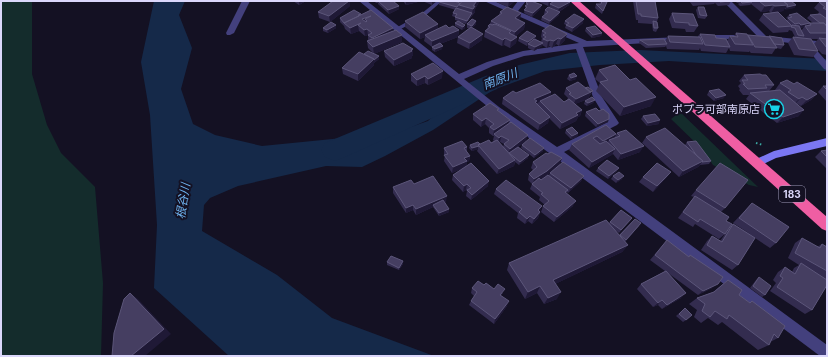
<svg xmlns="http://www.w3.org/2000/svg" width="828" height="357" viewBox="0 0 828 357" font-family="Inter,'Noto Sans JP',sans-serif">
<rect width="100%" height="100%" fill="#141123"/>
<!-- green -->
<path fill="#142c2c" d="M1 1H32V74L47 125 61 153 95 187 103 283 101 356H1Z
M680 112 758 187 749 185 713 165 702 149 671 119Z"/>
<!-- water -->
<path fill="#152949" d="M154 1H185L179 15 192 48 181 89 193 124 215 135 262 146 393 133 428 121 461 89 519 65 570 53 639 50 827 59V71L669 61 600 65 545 71 493 90 433 130 385 156 362 167 326 166 238 186 210 198 204 205 202 231 277 275 332 318 434 356H229L154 288 157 225 150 115 141 62Z"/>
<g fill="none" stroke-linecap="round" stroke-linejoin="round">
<!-- river -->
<path fill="#152949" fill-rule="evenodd" d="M488 75 497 77 500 83 497 89 345 157 335 161 325 157 321 150 325 143Z"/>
<!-- path -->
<path stroke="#3baba4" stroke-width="2" stroke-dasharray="1.5 2.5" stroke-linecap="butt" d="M756 143 763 145"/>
<!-- lane -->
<path fill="#43407d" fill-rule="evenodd" d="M437 1H442L425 16 399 30 397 31 394 29 421 14Z"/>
<!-- street -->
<path fill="#43407d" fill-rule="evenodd" d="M242 1H250L234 33 230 35H227L226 33Z
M359 1H367L459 74 487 62 523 51 579 43 484 1H494L512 9 518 1H526L518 11 587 41 681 37V41H678L583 47 602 97 619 123 617 125 564 152 827 345V356H820L493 111ZM576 49 593 97 608 122 557 147 499 107 464 79 493 66 524 56Z
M723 1H731L766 36 827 42V46H813L827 62V70L824 69 804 45 760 39Z
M699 35H742L746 37 742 39H702L698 37Z"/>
<!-- secondary -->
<path fill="#7b77f2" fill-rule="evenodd" d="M827 138V146L776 158 757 167 754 166 752 163 754 160 774 151Z"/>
<!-- highway -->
<path fill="#ef5ea3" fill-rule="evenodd" d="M570 1H579L827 217V231L822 229Z"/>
</g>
<!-- wall -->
<path fill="#332c4f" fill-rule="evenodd" d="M293 1H306L299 5Z
M374 1H393L399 9 389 14 378 4V3H376Z
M403 1H418V2L406 5Z
M422 1H436L432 5Z
M462 1H479L478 4 475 9V12L466 24 460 22 465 28 462 30 455 26V23L458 21 455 20V17L452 16 453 13 456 10 439 5V2L460 3Z
M494 1H515L508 7Z
M537 1H568L570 2 569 5 559 12V15L549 24 541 20 542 17 545 14H544L545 10 558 11 549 7 550 5 548 6Z
M595 1H606V2H607L602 14 595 8 596 4H601V3Z
M633 1H655L658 18 657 22 658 28 656 32 653 31 652 24 638 23V20H636Z
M689 1H731L729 5 718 6 715 3 714 4 693 6Z
M735 1H791L796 5 794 8 784 9 783 11 771 13 769 11 761 12 751 4 750 5 740 6 738 4 739 3H737Z
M820 1H827V55L822 54 815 46 818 51 813 57 794 55 788 43 793 37H795L792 31 789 30 788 32 773 33 759 20 763 14 787 20 788 19 786 18 789 15 810 23H813L807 18 810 15 819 14H818L819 12 814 8ZM804 27 801 31 800 28ZM809 39H818L814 44Z
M526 3 541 8 532 17 524 13 525 9Z
M350 6 330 22 319 18 318 12Z
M698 7 707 16 705 19 698 18 696 10Z
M371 10 393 31 402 42 374 54 368 48 367 41H368V35L365 36 359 31 351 34 345 29 344 26 340 22V18L361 14V15ZM371 16 363 20 362 19Z
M500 12 521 13 520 19 518 20 525 23 524 29 516 36 517 37 516 43 510 48 504 45 502 46 484 37 485 31 487 29 488 26 490 24 491 21 499 15Z
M672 13 698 26 694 32H686L685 29 672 28 669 19Z
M405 21 438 29 449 28 459 30 458 37 440 44 442 49 435 52 432 50V47L424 41 425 37 420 39 405 27Z
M565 21 583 23 572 32 565 28 566 25 564 24Z
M467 24H476L472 28 482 40 469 49 457 43 458 37 470 28H467Z
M323 28H336L328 33 323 31Z
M586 28 602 33 601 36 592 38 585 31Z
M542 31 565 40 559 46 556 44 552 48 549 46 547 48 542 45V46L534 51 528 48V45L527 46 518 41 519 38 536 39 541 42 542 38 541 37Z
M736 33 748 36V35L768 37 769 36 784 45 781 49 776 48 772 54 751 53 749 51V52L730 51 729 48 726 53 701 51 700 48 699 50 667 49 666 46 665 47 646 48 639 43 640 40 665 41 668 36 698 37 700 34 727 41 730 36H734Z
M384 51 413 55 412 56V58L394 66 385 57Z
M364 54 379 56V59L374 63V65L358 81 343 74 342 68Z
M599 70 630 80 651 106 620 116 596 91 600 83 595 79Z
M411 74 442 78 428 85 425 83 417 86 411 81Z
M569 75 576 79 570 81 567 79Z
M744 75H762L774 85 769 91 763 92 777 91 775 90 780 83 794 84 817 94 811 100 801 106 796 103 799 116 777 123 746 99 749 95H743L739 90 740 89 738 86 741 83 739 81Z
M823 86H827V102L818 92Z
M566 88 591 94 590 95 588 99 575 104 582 110 580 116 578 117 576 121 560 129 549 118 548 123 538 130 502 104 503 98 516 93 551 92 550 96 564 102 568 100H567L568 98 564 94Z
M709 91 724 98 714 101 707 95Z
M595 100 593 103 587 106 584 104 585 101Z
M499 109 498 111 510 120 509 123 526 141 518 147 528 158 519 165 515 162 514 166 497 174 477 151 478 149 472 151 469 148 470 145 491 143 494 141 493 140 494 136H493L489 133V128L485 124 481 127 473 120V114ZM500 142 504 144 503 147 499 143Z
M586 112 608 122 596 127 585 116Z
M643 116 659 124 647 126 641 119Z
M606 125 613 138H614L617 133 640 152 618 160 613 154 589 168 569 150 572 144Z
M566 130 578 133 577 137 571 139 565 133Z
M646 137 685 145 687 142 711 161 709 164 700 165 698 167 679 177 642 143Z
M522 145 543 151 534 158 521 148Z
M467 147V152L470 156 469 161 467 162 466 166 488 186 471 200 466 196 467 191 466 190 463 192 452 180 453 175 463 168 452 173 444 161 445 155 444 154V148Z
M827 150V169L815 157 821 151Z
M533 162 560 164 545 177 541 180 549 175 550 173 584 176 581 181 568 193 567 192 566 193 573 206 554 222 541 212 543 206 545 205 539 200 540 197 530 189 532 184 528 180 529 174 533 170 531 168Z
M598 168 617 171 608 179 596 171Z
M671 172 666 178 653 192 639 182 643 177Z
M613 176 622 179 616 183 611 179Z
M414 184 446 202H445L449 212 439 216 433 207 416 215 413 210 406 213 393 193V187Z
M496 189 540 212 538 218 532 224 528 221 525 224 517 218 518 213 494 194Z
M696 190 725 208 721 212 726 221 725 234 719 239 695 224 693 227 678 218 694 197 691 196Z
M752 203 776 243 770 248 755 238 738 265 732 270 701 250 707 241 712 236 720 241 728 230 733 224 750 234 733 223Z
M621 210 630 220 619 233 615 230 619 235 635 219 639 226 625 242 628 245 622 252 555 284 557 299 544 304 537 293 525 299 507 270 509 263 609 223Z
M802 238 817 247 822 244 827 247V285L812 310 805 314 770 291 776 283 773 280 778 272 785 267 792 272 794 268 799 265 788 258 795 243Z
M662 246 688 257 690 255 712 288 698 295 668 273 681 298 662 309 658 305 653 307 637 289 641 284 665 271 650 260Z
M403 261V264L399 270 387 265V262Z
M759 277 765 295 762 297 750 288 756 280Z
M728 280 739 295 750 303 752 301 778 338 770 342 769 345 758 350 722 322 718 325 708 318 701 323 694 317 697 310 689 304 697 298 713 292Z
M484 285 494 289 503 293 501 295 507 306 494 324 469 305 471 301 474 296 471 293 472 288Z
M685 308 686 320 683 322 676 316Z"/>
<!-- shaded-wall -->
<path fill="#1f1936" d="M300 1H306L299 5V2Z
M349 1H350V6L330 22 329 16Z
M406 1H418V2L406 5Z
M432 1H436L432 5Z
M477 1H479L478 4 475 9V12L472 15 473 6Z
M509 1H515L508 7Z
M549 1H556L550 4V5L548 6Z
M570 2 569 5 558 12 559 8Z
M542 5 541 8 532 17 533 13Z
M773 5 769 11 761 12 765 6Z
M788 5 783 11 771 13 775 6Z
M796 5 794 8 785 10 787 7Z
M399 6V9L389 14 388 10Z
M560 12 559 15 549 24 550 21Z
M472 13V16L466 24 467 21Z
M521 13 520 19 513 24 515 18Z
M584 19 583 23 572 32 573 28Z
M476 21V24L471 29 472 26Z
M361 23 358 25 359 31 351 34 350 28Z
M525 23 524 29 514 38 515 32Z
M810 23 807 26 799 28 801 25Z
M438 24V31L425 35V37L420 39V33Z
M336 25V28L328 33 327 30Z
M465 25V28L462 30 463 27Z
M393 28V34L372 44V38Z
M367 29 368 35 365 36 364 30Z
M459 30 458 37 432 47V41Z
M602 33 601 36 592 38 593 35Z
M483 34 482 40 469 49 470 43Z
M567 34 565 40 559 46 561 39Z
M402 35V42L374 54 373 47Z
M536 36V39L527 46 528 42Z
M517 37 516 43 510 48 511 41Z
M505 38 504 45 502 46 503 40Z
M558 38 556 44 552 48 554 41Z
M550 40 549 46 547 48 548 41Z
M543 43 542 46 534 51 535 47Z
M443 46 442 49 435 52V49Z
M413 49V55L412 56V58L394 66V60Z
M379 56V59L374 63V60Z
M374 59V65L358 81V74Z
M443 71 442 78 428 85V79Z
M425 76V83L417 86V80Z
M577 76 576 79 570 81 571 78Z
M593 91 591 94 590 95 588 99 573 105 576 99Z
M551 92 549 98 540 101 539 102 536 104 535 107 534 99Z
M817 94 811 100 801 106 807 100Z
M726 95 724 98 714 101 716 98Z
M656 97 651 106 620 116 624 107Z
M802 97 796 103 793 105 799 99Z
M595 100 593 103 587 106 588 103Z
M582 110 580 116 578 117 576 121 560 129 562 123 576 113Z
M804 110 799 116 777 123 783 117Z
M550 117 548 123 538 130 540 124Z
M486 118 485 124 481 127 482 121Z
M609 119 608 122 596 127 598 124Z
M510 120 508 126 494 134 493 136 494 130Z
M660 120 659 124 647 126 648 123Z
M578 133 577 137 571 139 572 136Z
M616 134 613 140H609L607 143 600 147 603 141Z
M528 135 526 141 508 155 510 149Z
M501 136 500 142 498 144 499 138Z
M478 146V149L472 151V148Z
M644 146 640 152 618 160 621 154Z
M544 148 543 151 534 158 535 155Z
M615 149 612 155 589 168 592 162Z
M529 155 528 158 519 165 520 162Z
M470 156 469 161 467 162 466 167 452 173 453 167 464 158Z
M562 158 560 164 545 177 533 185 534 179Z
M515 160 514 166 497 174 499 169Z
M703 161 698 167 679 177 683 171Z
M619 168 617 171 608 179 609 176Z
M671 172 666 178 653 192 657 186Z
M584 176 581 181 568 193 571 188Z
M624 176 622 179 616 183 618 180Z
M489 181 488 186 471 200 472 195Z
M467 184 466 190 463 192 464 186Z
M447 196 446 202 434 207 433 205V207L416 215V209Z
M576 201 573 206 554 222 557 217Z
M413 205V210L406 213V208Z
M542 206 540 211 538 210Z
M449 209V212L439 216V213Z
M540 212 538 218 532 224 534 219Z
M530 216 528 221 525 224 527 219Z
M628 245 622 252 549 287 553 280Z
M403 261V264L399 270V268Z
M718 284 712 288 698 295 703 291Z
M540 286 537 293 525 299 528 292Z
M561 292 557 299 544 304 548 298Z
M130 293 138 299 171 334 145 356H131Z
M686 293 681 298 662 309 667 305Z
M662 300 658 305 653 307 658 303Z
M509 301 507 306 494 324 495 319Z"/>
<!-- building -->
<path fill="#453e61" stroke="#5c567a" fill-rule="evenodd" d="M333 1H349L329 16 318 12Z
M378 1H393L399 6 388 10Z
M440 1H454L460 3 457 7 439 2Z
M462 1H477L473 6H475L473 9 459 5Z
M528 1H531L542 5 533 13 524 10 527 7 525 6 528 4 526 3Z
M554 1H568L570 2 559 8 550 4Z
M602 1 607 2 603 11 596 4H601Z
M636 1H655L658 18 641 16V14H638Z
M719 1H731L720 2Z
M740 1H749L752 2 742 3Z
M759 1H783L788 5 775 6 773 5 765 6Z
M783 1H791L796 5 787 7V6L788 5Z
M825 1H827V10L823 8 825 7 819 2Z
M507 7 521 13 515 18 525 23 515 32 491 21 502 13 500 12Z
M548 7 560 12 550 21 542 17 548 12 545 10Z
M698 7H704L707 16 700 15Z
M456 8 472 13 467 21 455 17 457 14 453 13Z
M354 10 361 14 358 15 359 16 344 23 340 18Z
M371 10 393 28 372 38 368 35 372 33 367 29 364 30 358 25 361 23 350 28 344 23ZM371 16 365 19 367 21 366 22 362 19Z
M423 12 438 24 420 33 405 21Z
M778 12 792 26 778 27 763 14Z
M672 13 693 14 698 26 689 25V23L675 22Z
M797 13 810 23 801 25 799 23 795 24 788 18 792 17 789 15Z
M574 14 584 19 573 28 566 25 569 23 565 21Z
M820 14 827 19V24L826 25 824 23H820L810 15Z
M472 19 476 21 472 26 467 24Z
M458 21 465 25 463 27 455 23Z
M653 21 657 22 658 28H654Z
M331 22 336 25 327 30 323 28Z
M810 23H824L827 27V33H810L805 26 811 25Z
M490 24 492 25 495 24 511 31 509 33 517 37 511 41 505 38 503 40 485 31 490 27 488 26Z
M446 25 449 28 453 26 459 30 432 41 425 35Z
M550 25 567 34 561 39 558 38 554 41 550 40 548 41 543 39 546 37 543 35 546 33 542 31Z
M792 25 799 26 804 36 798 35 795 28 791 27 792 26Z
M595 26 602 33 593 35 586 28Z
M471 27 483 34 470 43 458 37Z
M396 30 402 35 373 47 367 41Z
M527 31 536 36 528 42 519 38Z
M736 33 747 34 753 45 735 44 730 36 738 37Z
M700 34 715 35 716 38 726 39 730 47 705 45Z
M748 35 770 37 777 48 755 47Z
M668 36 700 37 703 44 670 42Z
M769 36 782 38 784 45 774 44Z
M793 37 811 39 818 51 799 49Z
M819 38 827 39V48Z
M534 39 543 43 535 47 528 44Z
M664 39 667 44 648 45 640 40Z
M403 43 413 49 411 50 412 51 394 60 384 51Z
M440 43 443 46 435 49 432 47Z
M368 51 379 56 374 60V59L364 54Z
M359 52 374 59 358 74 342 68Z
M433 63 443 71 428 79 425 76 417 80 411 74Z
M615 65 630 80 636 78 656 97 624 107 600 82 608 80 599 70Z
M574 73 577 76 571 78 569 75Z
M760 74 762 75H766L774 85H765L767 88 748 89 743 84H745L742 80H748L744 75Z
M787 80 794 84 797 82 817 94 807 100 802 97 799 99 788 92 791 90 780 83Z
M578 82 591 92 576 99 569 94 571 93 566 88Z
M540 83 551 92 534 99 537 101 535 102 550 117 540 124 503 98 513 91 516 93Z
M823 86H827V90Z
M588 87 593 91 590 92 585 88Z
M719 89 726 95 716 98 709 91Z
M780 90 804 110 783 117 750 93Z
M555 94 564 102 569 99 582 110 576 113 578 115 562 123 540 101Z
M592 97 595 100 588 103 585 101Z
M490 103 499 109 497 110 510 120 494 130 490 127 494 124 486 118 482 121 473 114Z
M596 108 599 111 603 109 609 114V119L598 124 586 112Z
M655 114 660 120 648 123 643 116Z
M511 122 528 135 510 149 504 144 509 140 501 136 499 138 494 134Z
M606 125 616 134 603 141 597 136 593 138 600 144 606 141 615 149 592 162 572 144Z
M572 127 578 133 572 136 566 130Z
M665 128 703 161 683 171 646 137Z
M626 130 644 146 621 154 609 140 620 136 617 133Z
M530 138 544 148 535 155 522 145Z
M489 140 491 143 497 140 515 160 499 169 478 145Z
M462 141 467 147 464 148 470 156 464 158 467 161 453 167 444 155 448 154 444 148Z
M696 141 711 161 702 162 703 161 697 156 687 142Z
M478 142 480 144 478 145 479 146 472 148 470 145Z
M518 147 529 155 520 162 509 153Z
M827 150V157L821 151Z
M551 152 562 158 547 171 534 179 529 174 537 167 533 162 546 153 548 154Z
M607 160 619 168 609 176 598 168Z
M563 162 584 176 571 188 550 173Z
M471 163 489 181 472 195 467 190 471 188 467 184 464 186 453 175Z
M657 163 671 172 657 186 643 177Z
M720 163 748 180 725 208 696 190Z
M619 172 624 176 618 180 613 176Z
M548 175 568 190 565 192 576 201 557 217 543 206 549 201 541 194 543 193 532 184 539 178 541 180Z
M433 176 447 196 416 209 413 205 406 208 393 187 411 180 414 184Z
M506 180 542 206 538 210 540 212 534 219 530 216 527 219 519 212 522 209 496 189Z
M695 196 729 217 726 221 732 224 725 234 700 219 698 222 683 212Z
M443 200 449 209 439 213 433 205Z
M752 203 789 227 776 243 739 218Z
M621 210 632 218 621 230 610 222Z
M635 219 641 223 626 240 620 235Z
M606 220 628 245 553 280 561 292 548 298 540 286 528 292 509 263Z
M733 224 755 238 738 265 707 245 712 236 722 242Z
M802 238 820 248 822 244 827 247V271L795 253Z
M667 240 689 257 690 255 723 277 718 284 703 291 655 255Z
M391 256 403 261 399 268 387 262Z
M801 263 827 280V285L812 310 777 287 783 278 780 276 785 267 795 274Z
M666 271 686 293 667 305 662 300 658 303 641 284Z
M759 277 771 286 765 295 753 286Z
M728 280 742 290 739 295 750 303 752 301 785 326 778 338 774 334 769 345 729 315 727 319 715 311 710 317 702 311 705 304 697 298 714 292Z
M478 281 484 285 486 283 494 289 498 284 505 289 500 295 509 301 495 319 471 301 477 292 472 288Z
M130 293 164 329 131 356H112L114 333 124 299Z
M685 308 692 315 686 320 679 314Z"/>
<!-- icons -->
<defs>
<g id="supermarket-ring" transform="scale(1)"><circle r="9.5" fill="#141123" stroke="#17d2e7" stroke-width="1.5"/><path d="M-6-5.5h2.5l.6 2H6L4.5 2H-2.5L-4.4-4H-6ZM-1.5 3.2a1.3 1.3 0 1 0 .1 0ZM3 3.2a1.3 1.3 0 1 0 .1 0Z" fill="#17d2e7"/></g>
</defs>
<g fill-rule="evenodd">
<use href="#supermarket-ring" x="774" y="109"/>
</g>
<g text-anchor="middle" stroke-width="4" stroke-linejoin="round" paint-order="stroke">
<!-- shield labels -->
<rect fill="#141123" stroke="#9f9cba" stroke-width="1" x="779" y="186" width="26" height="16" rx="3"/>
<g font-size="10" font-weight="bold" fill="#dbd7fb">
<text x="792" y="198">183</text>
</g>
<!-- poi labels -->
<g font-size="11" fill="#dbd7fb" stroke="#141123" text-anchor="end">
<text x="760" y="113">ポプラ可部南原店</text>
</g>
<!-- water labels -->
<g font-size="12" font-style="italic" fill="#6fb4f1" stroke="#141123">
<text transform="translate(500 79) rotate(-21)" y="4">南原川</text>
<text transform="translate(183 201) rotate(-81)" y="4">根谷川</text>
</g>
</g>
<!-- border -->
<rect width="828" height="357" fill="none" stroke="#dbd7fb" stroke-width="4"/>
</svg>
